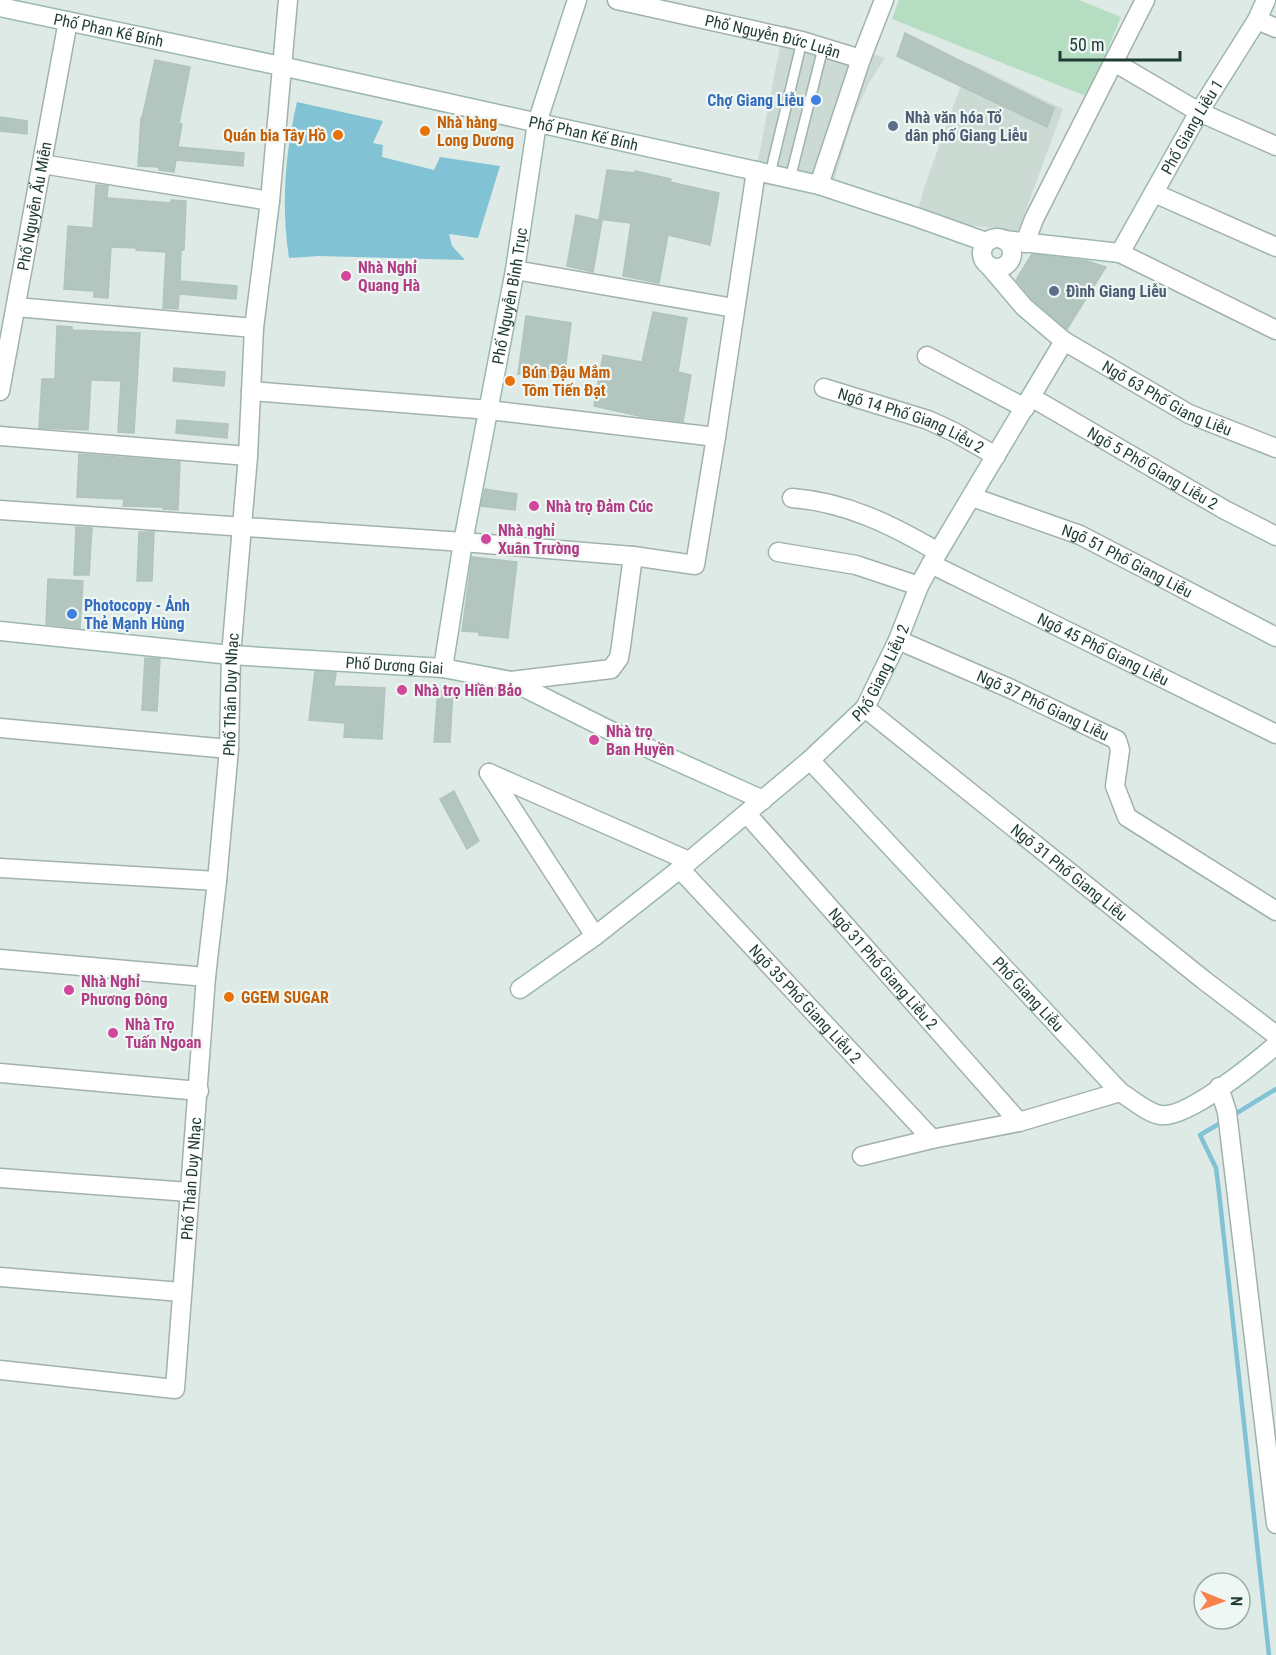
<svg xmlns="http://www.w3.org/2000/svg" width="1276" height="1655" viewBox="0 0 1276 1655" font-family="'Roboto Condensed',sans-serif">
<rect width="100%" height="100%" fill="#deeae5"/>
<!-- built -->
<path fill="#ccdad4" d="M784 25 885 58 869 83 853 118 831 190 756 171Z
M969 63 1063 109 1018 232 916 217 925 185Z"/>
<!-- green -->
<path fill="#b5ddc2" d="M899 0H1079L1121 17 1088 97 892 19Z"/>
<!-- water -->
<path fill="#81c2d4" d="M297 102 383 121 373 143 383 145 382 157 434 170 440 157 500 166 478 238 449 234 452 246 465 260 319 256 289 258C281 206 285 154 297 102Z"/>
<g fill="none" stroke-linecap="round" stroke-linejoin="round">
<!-- stream -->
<path stroke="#81c2d4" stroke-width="4.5" d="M1232 1116 1276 1089
M1222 1122 1200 1135 1216 1168 1219 1192 1269 1655"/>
</g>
<!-- building -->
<path fill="#b3c5bf" stroke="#b0c4bd" stroke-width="1.5" d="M905 33 1054 108 1047 127 897 56Z
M155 60 190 67 179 123 182 124 178 147 244 153 243 166 176 160 174 172 159 170V167L138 166 141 118H142Z
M0 117 27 121V134L0 131Z
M607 170 635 173V171L671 179 670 182 719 193 710 245 668 235 659 283 623 276 631 223 599 219Z
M96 185 108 186 107 198 171 203V200L186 201 184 250H181L180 281 237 286 236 299 179 294 178 309 163 308 166 252 136 250 137 248 111 247 108 298 94 297V291L64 289 68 226 93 228Z
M576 215 602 221 593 272 567 266Z
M1032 254 1087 261 1106 267 1067 329 1032 299 1016 280Z
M653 312 687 318 678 372 691 375 683 422 639 416 594 406 603 355 642 362Z
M526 316 571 323 564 379 518 374Z
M57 326 72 327V330L140 333 134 433 118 432 121 381 91 380 88 430 39 428 42 379H55Z
M174 368 225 372 224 386 173 381Z
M177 420 228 424 227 438 176 433Z
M79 454 180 462 178 510 163 509V507L123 506 124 499 77 497Z
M485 489 517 494 515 510 481 506Z
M76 527 92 528 89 575H74Z
M139 532H154L152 581H137Z
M472 557 517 562 508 638 479 635V632L462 631Z
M48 579 83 581 80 628 46 624Z
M145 658 160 659 157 711 142 710Z
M315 671 336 673 334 686 385 688 382 739 344 737 345 723 309 720Z
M438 689H453L450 742H434Z
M454 791 479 841 467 849 440 799Z"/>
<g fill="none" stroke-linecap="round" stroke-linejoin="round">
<!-- lane casing -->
<g stroke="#a1b2ad" stroke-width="12">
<path id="lane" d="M770 174 802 41
M790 179 823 48"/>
</g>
<!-- street casing -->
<g stroke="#a1b2ad" stroke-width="21">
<g id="street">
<path id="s1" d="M617 0 802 41 861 59"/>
<path d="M1257 20 1276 28"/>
<path d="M1114 62 1199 112 1276 146"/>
<path d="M42 164 270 201"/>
<path d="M819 185 861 59 884 0"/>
<path d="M1154 193 1276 247"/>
<path d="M1025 243 1034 219 1145 0"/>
<path d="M1120 253 1276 330"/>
<path d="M515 270 734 308"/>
<path d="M16 307 254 328"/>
<path id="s2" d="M1064 341 1189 414 1276 448"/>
<path d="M927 356 1025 408"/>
<path id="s3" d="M824 388 928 420 954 432 996 456"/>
<path id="s4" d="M0 391 68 21"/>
<path d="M251 391 489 410 716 437 756 171"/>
<path id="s5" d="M1031 397 1225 510 1276 536"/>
<path d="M0 436 248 456"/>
<path id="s6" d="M972 497 1080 535 1276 637"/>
<path d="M792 498C846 502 892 525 938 552"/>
<path d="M0 510 463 542 633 556 695 565 716 437"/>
<path d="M778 552 856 565 919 586"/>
<path id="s7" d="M931 564 1276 734"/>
<path id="s8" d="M898 640 1011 689 1117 740 1120 750 1115 786 1127 817 1276 911"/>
<path d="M511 681 611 669 619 658 621 646 633 556"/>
<path id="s9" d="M865 708 1205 981 1276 1035"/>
<path d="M0 728 229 749"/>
<path d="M489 773 689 861"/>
<path d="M489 773 595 936"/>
<path id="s10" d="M747 814 1019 1122"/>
<path d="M0 868 217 881"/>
<path id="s11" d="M680 869 932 1139"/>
<path d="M0 959 206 977"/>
<path d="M0 1073 199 1091"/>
<path d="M1219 1087 1227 1112 1276 1524"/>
<path d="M862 1156 932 1139 1019 1122 1120 1092"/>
<path d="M0 1178 189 1192"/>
<path d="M0 1277 181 1292"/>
<path id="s12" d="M0 1370 175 1389 206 977 217 881 229 749 231 655 248 456 254 328 270 201 288 0"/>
</g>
</g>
<!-- secondary casing -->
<g stroke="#9cb7af" stroke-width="21">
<g id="secondary">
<path id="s13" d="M0 7 281 66 819 185 916 217 986 242"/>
<circle cx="997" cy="253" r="15"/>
<path id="s14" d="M1004 240 1120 253 1199 112 1257 20 1266 0"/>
<path id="s15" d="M0 631 231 655 443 668 511 681 621 736 763 800"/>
<path id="s16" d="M443 668 463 542 515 270 537 123 577 0"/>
<path id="s17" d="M810 760 1120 1092C1132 1099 1147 1113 1161 1115 1187 1119 1256 1062 1276 1045"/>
<path id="s18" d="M520 989 595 936 680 869 810 760 865 708 898 640 919 586 931 564 1064 341 1024 307 990 267"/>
</g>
</g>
<!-- lane -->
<use href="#lane" stroke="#fff" stroke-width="9"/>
<!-- street -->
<use href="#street" stroke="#fff" stroke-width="18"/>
<!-- secondary -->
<use href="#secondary" stroke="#fff" stroke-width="18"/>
</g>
<!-- markers -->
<g fill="#3f7fe0" stroke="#eef7f3" stroke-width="2">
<circle cx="816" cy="100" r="6"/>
<circle cx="72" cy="614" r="6"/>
</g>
<g fill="#5c6f8a" stroke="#eef7f3" stroke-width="2">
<circle cx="893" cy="126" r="6"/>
<circle cx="1054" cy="291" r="6"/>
</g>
<g fill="#e8710a" stroke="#eef7f3" stroke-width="2">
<circle cx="425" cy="131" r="6"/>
<circle cx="338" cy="135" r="6"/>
<circle cx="510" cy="381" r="6"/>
<circle cx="229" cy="997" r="6"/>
</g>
<g fill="#d1479c" stroke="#eef7f3" stroke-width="2">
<circle cx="346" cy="276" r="6"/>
<circle cx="534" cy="506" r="6"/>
<circle cx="486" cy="539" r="6"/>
<circle cx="402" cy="690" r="6"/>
<circle cx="594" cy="740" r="6"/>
<circle cx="69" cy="990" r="6"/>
<circle cx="113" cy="1033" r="6"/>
</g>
<g text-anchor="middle" stroke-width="4.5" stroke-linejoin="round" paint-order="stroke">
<!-- street labels -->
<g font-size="16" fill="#1e3b35" stroke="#eef7f3">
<text dy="6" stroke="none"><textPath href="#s13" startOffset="111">Phố Phan Kế Bính</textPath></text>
<text dy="6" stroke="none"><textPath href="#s1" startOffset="160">Phố Nguyễn Đức Luận</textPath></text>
<text dy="6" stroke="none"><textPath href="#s14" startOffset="262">Phố Giang Liễu 1</textPath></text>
<text dy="6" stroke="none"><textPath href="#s13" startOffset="597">Phố Phan Kế Bính</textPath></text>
<text dy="6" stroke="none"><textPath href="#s4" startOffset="188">Phố Nguyễn Ấu Miễn</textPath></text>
<text dy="6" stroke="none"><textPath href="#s16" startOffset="378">Phố Nguyễn Bỉnh Trục</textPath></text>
<text dy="6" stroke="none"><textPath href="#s2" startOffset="118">Ngõ 63 Phố Giang Liễu</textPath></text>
<text dy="6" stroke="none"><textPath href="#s3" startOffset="93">Ngõ 14 Phố Giang Liễu 2</textPath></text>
<text dy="6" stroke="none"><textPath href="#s5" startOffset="141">Ngõ 5 Phố Giang Liễu 2</textPath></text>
<text dy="6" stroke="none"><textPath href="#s6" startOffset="168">Ngõ 51 Phố Giang Liễu</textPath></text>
<text dy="6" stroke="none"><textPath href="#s7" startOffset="192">Ngõ 45 Phố Giang Liễu</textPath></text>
<text dy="6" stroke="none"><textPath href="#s15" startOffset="396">Phố Dương Giai</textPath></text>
<text dy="6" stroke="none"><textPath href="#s18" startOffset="484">Phố Giang Liễu 2</textPath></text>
<text dy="6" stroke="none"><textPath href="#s12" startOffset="873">Phố Thân Duy Nhạc</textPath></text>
<text dy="6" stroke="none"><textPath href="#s8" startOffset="159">Ngõ 37 Phố Giang Liễu</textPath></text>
<text dy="6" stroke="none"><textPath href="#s9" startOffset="262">Ngõ 31 Phố Giang Liễu</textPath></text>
<text dy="6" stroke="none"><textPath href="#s10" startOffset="206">Ngõ 31 Phố Giang Liễu 2</textPath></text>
<text dy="6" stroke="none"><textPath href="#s17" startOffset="320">Phố Giang Liễu</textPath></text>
<text dy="6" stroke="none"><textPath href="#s11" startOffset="184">Ngõ 35 Phố Giang Liễu 2</textPath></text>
<text dy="6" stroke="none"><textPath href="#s12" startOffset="387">Phố Thân Duy Nhạc</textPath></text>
</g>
<!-- shop labels -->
<g font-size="16" font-weight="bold" fill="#366cbe" stroke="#eef7f3" text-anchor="end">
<text x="804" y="106">Chợ Giang Liễu</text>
<text x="84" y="611" text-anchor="start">Photocopy - Ảnh<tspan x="84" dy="18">Thẻ Mạnh Hùng</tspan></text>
</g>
<!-- service labels -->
<g font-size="16" font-weight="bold" fill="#4e5e75" stroke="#eef7f3" text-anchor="start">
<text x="905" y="123">Nhà văn hóa Tổ<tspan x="905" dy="18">dân phố Giang Liễu</tspan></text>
<text x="1066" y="297">Đình Giang Liễu</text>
</g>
<!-- food labels -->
<g font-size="16" font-weight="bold" fill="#c56008" stroke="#eef7f3" text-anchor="start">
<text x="437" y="128">Nhà hàng<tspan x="437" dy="18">Long Dương</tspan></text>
<text x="326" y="141" text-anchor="end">Quán bia Tây Hồ</text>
<text x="522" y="378">Bún Đậu Mắm<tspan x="522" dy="18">Tôm Tiến Đạt</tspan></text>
<text x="241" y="1003">GGEM SUGAR</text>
</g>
<!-- hotel labels -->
<g font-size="16" font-weight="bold" fill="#b23c85" stroke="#eef7f3" text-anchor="start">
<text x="358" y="273">Nhà Nghỉ<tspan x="358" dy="18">Quang Hà</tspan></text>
<text x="546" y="512">Nhà trọ Đảm Cúc</text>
<text x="498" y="536">Nhà nghỉ<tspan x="498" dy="18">Xuân Trường</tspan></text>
<text x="414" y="696">Nhà trọ Hiền Bảo</text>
<text x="606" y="737">Nhà trọ<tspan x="606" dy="18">Ban Huyền</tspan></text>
<text x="81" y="987">Nhà Nghỉ<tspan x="81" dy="18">Phương Đông</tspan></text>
<text x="125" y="1030">Nhà Trọ<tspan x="125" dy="18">Tuấn Ngoan</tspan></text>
</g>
</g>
<!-- north arrow -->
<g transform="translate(1222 1601) rotate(91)"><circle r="28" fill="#eef7f3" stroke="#9baca7" stroke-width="1.5"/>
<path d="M0-4.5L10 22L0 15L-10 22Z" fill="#fa804c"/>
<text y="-9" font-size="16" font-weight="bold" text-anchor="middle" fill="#1e3b35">N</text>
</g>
<!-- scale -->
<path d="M1060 51v9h120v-9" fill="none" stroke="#1e3b35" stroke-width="3"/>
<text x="1069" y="51" font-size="18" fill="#1e3b35" stroke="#eef7f3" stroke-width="4.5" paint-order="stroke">50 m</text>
</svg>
